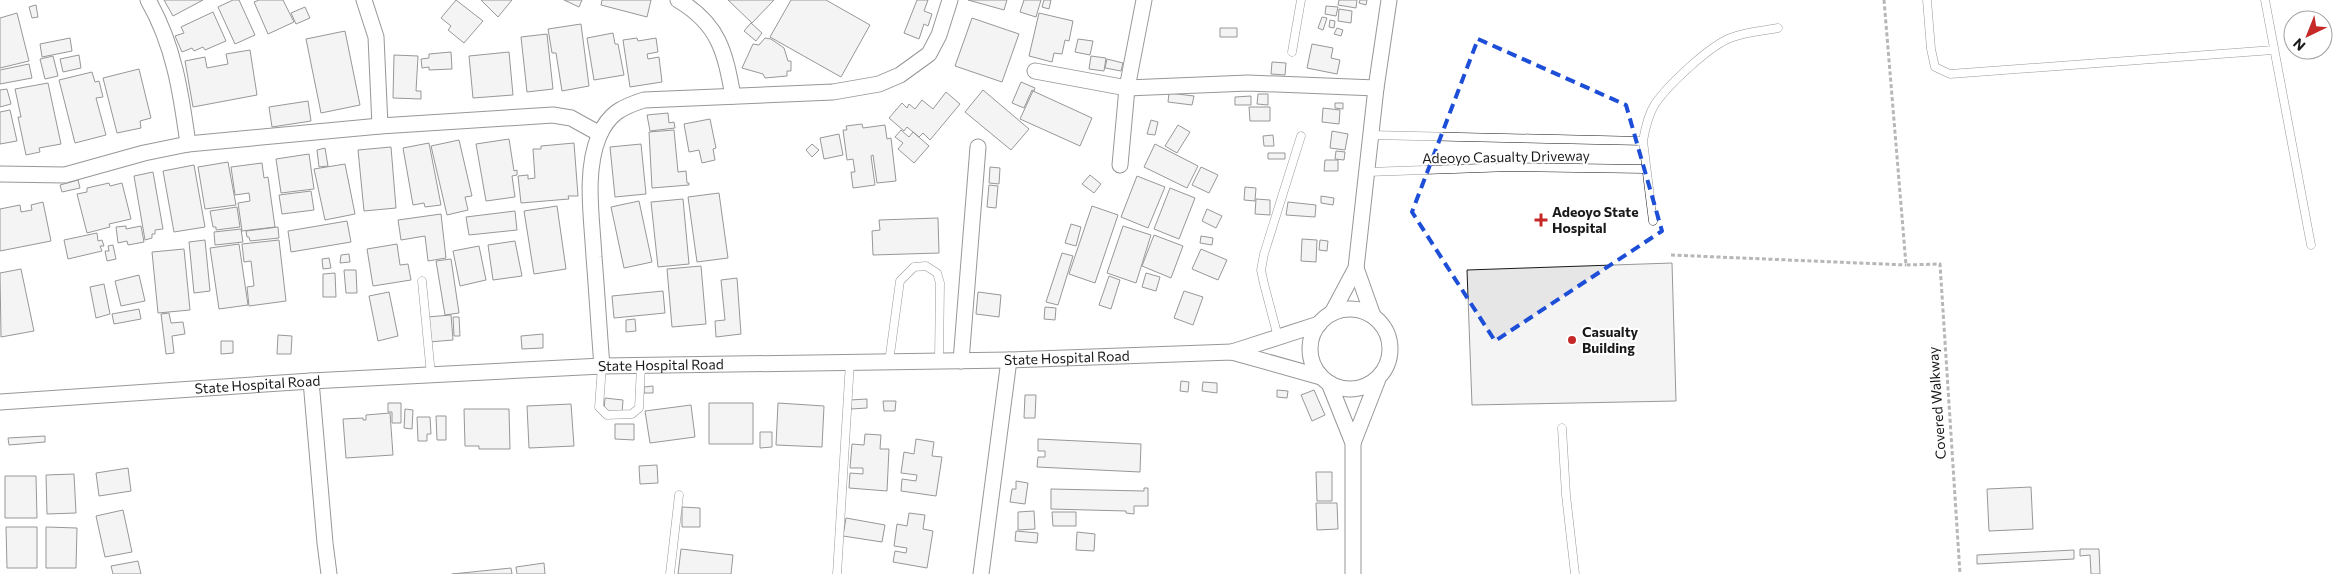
<svg xmlns="http://www.w3.org/2000/svg" width="2343" height="574" viewBox="0 0 2343 574" font-family="Commissioner,sans-serif">
<rect width="100%" height="100%" fill="#fff"/>
<!-- building -->
<path fill="#e6e6e6" stroke="#1a1a1a" d="M164 0H203L173 16Z
M233 0H239L255 35 235 44 218 7Z
M259 0H283L294 22 268 34 254 2Z
M456 0 483 21 464 43 448 30 451 26 441 18Z
M481 0H512L498 17Z
M564 0H582L579 7Z
M602 0H651L647 17 601 5Z
M728 0H774L752 23Z
M791 0H826L870 25 841 77 770 37Z
M917 0H928L924 11 932 14 928 26 924 24 919 39 904 33Z
M968 0H1007L1004 10Z
M1024 0H1041L1036 17 1020 12Z
M1044 0H1051L1049 9 1042 7Z
M1339 0H1357L1356 8 1338 5Z
M1360 0H1367L1366 5 1359 3Z
M36 5 38 17 32 18 29 7Z
M1326 6 1338 7 1336 16 1325 14Z
M305 7 310 18 296 24 291 13Z
M1339 9 1352 11 1351 23 1338 21Z
M213 12 226 41 205 50 203 47 194 51 192 48 182 52 175 36 184 33 181 27Z
M17 13 29 61 0 68V18Z
M1039 13 1073 21 1069 41 1065 40 1062 54 1054 53 1052 62 1029 56Z
M1322 17 1327 18 1323 30 1318 28Z
M972 18 1019 34 1002 82 955 66Z
M1330 20 1335 21 1334 28 1329 27Z
M751 23 762 33 756 41 744 31Z
M581 24 589 86 562 91 556 53H552L548 29Z
M1220 28H1237V37H1220Z
M1337 28 1343 30 1341 36 1334 34Z
M345 31 360 105 321 113 306 39Z
M613 33 615 44H618L624 75 594 80 587 38Z
M547 34 553 89 527 92 521 37Z
M70 38 72 51 42 57 40 44Z
M637 38 638 41 656 38 658 52 647 54 648 59 659 57 662 82 630 87 623 40Z
M765 38 771 39 784 48 788 61H791V71H787V76L765 78 763 74 742 68 753 44 759 45Z
M1078 39 1093 41 1090 55 1075 52Z
M1312 44 1333 48 1331 58 1340 60 1337 74 1307 68Z
M250 50 257 95 193 107 185 61 205 57 207 68 228 64 226 54Z
M451 52 452 69 429 70V67L422 68 421 59 429 58V54Z
M509 52 513 95 473 98 469 56Z
M79 55 81 68 63 72 60 59Z
M394 55 418 56 416 91H421V99L393 98Z
M53 56 58 76 45 79 40 59Z
M1091 56 1106 58 1104 71 1089 69Z
M1107 59 1123 63 1121 71 1105 68Z
M1272 62 1286 63 1285 75 1271 74Z
M29 64 32 78 0 84V70Z
M139 69 151 118 140 121 141 128 117 133 103 78Z
M92 72 95 82 99 81 103 97 96 98 106 135 75 143 59 80Z
M1021 82 1035 88 1034 91 1032 90 1024 108 1012 103Z
M48 83 61 144 39 148 40 152 26 155 18 117H21L15 89Z
M7 89 11 104 0 107V90Z
M983 90 1029 129 1011 150 965 112Z
M1033 91 1092 118 1080 146 1020 119Z
M946 92 960 104 930 140 923 133 919 137 907 127 904 131 889 118 902 103 907 108 909 104 915 109 922 100 933 109Z
M1169 93 1194 96 1192 105 1168 102Z
M1258 94H1268V105L1257 104Z
M1251 96V105H1235V97Z
M308 101 311 121 272 127 269 107Z
M1335 103H1343V109L1335 108Z
M1249 107H1270V121H1250Z
M1323 108 1340 110 1339 124 1322 122Z
M10 110 17 141 0 144V112Z
M668 113 669 123 674 122 675 128 650 131 647 115Z
M710 119 716 148 713 149 715 160 702 163 699 150 689 152 684 124Z
M1151 120 1158 122 1155 135 1147 134Z
M862 124 863 128 885 125 887 139 891 138 896 181 877 183 873 155 871 156 875 185 853 188 851 172H855L853 159 847 160 843 130H847L846 126Z
M1178 125 1190 132 1177 153 1165 146Z
M674 130 678 172 686 171 687 183H689V185L652 188 649 132Z
M901 130 909 137 913 132 929 146 914 163 898 149 903 143 895 137Z
M1332 131 1348 134 1345 150 1330 148Z
M839 134 843 155 824 159 820 138Z
M1273 135 1274 146H1264L1263 136Z
M509 139 514 171 517 170V175L512 176 515 197 486 201 476 144Z
M459 140 472 196 465 197 468 210 447 215 431 146Z
M429 143 441 205 425 207 424 203 413 205 403 148Z
M574 143 578 196H568L569 199 521 203 518 176 528 175V179L535 178 533 149H541V146Z
M641 144 646 194 615 197 610 147Z
M812 144 819 150 812 157 806 150Z
M1155 144 1198 166 1187 188 1144 167Z
M391 147 396 208 364 211 358 150Z
M325 148 328 166 319 167 317 150Z
M1336 151 1345 152 1344 160 1335 159Z
M1268 153H1285V159H1268Z
M309 154 314 189 281 193 276 159Z
M1325 160H1338V171H1324Z
M228 162 236 205 205 209 198 167Z
M262 163 264 178 268 177 275 227 242 231 238 203 250 201 249 193 235 195 231 167Z
M345 164 355 214 325 220 314 169Z
M194 165 205 227 174 232 163 171Z
M990 167 1000 168 999 184 989 183Z
M1201 167 1218 175 1209 193 1192 185Z
M153 172 163 229 155 230V234H152V238L145 240 134 176Z
M1090 175 1101 184 1094 193 1082 184Z
M1137 176 1165 187 1148 228 1121 217Z
M78 180 80 188 62 192 60 185Z
M109 183 110 186 122 183 131 219 109 224 110 227 87 233 77 194 87 192V188Z
M989 185 998 186 996 208 987 207Z
M1245 187 1256 188 1255 201 1244 200Z
M1170 188 1195 198 1179 239 1154 229Z
M311 191 314 210 282 214 279 195Z
M719 193 728 258 697 262 688 197Z
M1321 196 1334 198 1333 205 1321 203Z
M683 199 689 264 658 267 651 202Z
M1256 199 1270 200V215L1255 214Z
M639 201 652 262 624 268 611 207Z
M43 202 51 241 0 251V209L20 205 21 212 32 210 31 205Z
M1288 202 1316 205 1315 217 1286 215Z
M557 206 566 269 534 274 524 211Z
M1092 206 1118 215 1095 283 1069 274Z
M237 207 240 227 216 230V227H213L210 211Z
M1207 209 1222 216 1216 228 1202 221Z
M515 211 517 230 469 235 466 217Z
M441 214 446 258 428 261 425 236 401 240 398 220Z
M938 218 939 253 873 255 872 231 880 230 879 220Z
M347 221 351 242 291 252 288 231Z
M1071 224 1081 227 1076 246 1065 243Z
M126 226V229L141 226 144 242 128 245 127 241 118 243 116 227Z
M1123 226 1151 235 1136 283 1107 273Z
M278 227 279 238 250 241 249 237H247L246 231Z
M241 229 243 242 215 245 214 232Z
M97 233 98 241 102 240 104 246H100L102 251 68 259 64 240Z
M1154 235 1183 246 1171 278 1142 266Z
M1201 236 1213 238 1212 245 1200 243Z
M1302 239 1317 240 1316 262 1301 261Z
M205 240 210 291 194 293 189 242Z
M279 240 286 301 249 306 247 287 254 286 251 261 244 262 242 244Z
M1320 240 1328 241 1327 251 1319 250Z
M515 241 522 276 493 280 488 245Z
M239 244 248 305 219 309 210 248Z
M397 244 400 265 408 264 411 280 373 286 367 249Z
M113 245 116 259 107 261 105 251H109L108 246Z
M479 246 486 280 460 286 453 251Z
M184 249 190 310 158 313 152 252Z
M1201 249 1227 260 1218 280 1192 269Z
M1062 253 1073 256 1058 305 1046 302Z
M349 254 350 262 340 263 341 255Z
M329 258 331 268 323 269 322 259Z
M451 259 459 313 445 315 436 261Z
M1672 263 1676 401 1472 405 1467 270Z
M701 266 706 324 672 327 667 269Z
M21 269 34 331 1 337 0 273Z
M344 270H356L357 293H346Z
M335 273 336 297H323V274Z
M1146 273 1160 277 1156 291 1142 287Z
M139 275 145 301 121 306 115 281Z
M1109 276 1120 280 1111 309 1099 305Z
M737 278 741 334 716 337 715 321 725 320 721 280Z
M104 284 110 314 96 318 90 287Z
M663 291 665 313 614 318 612 296Z
M1184 291 1203 297 1193 325 1174 318Z
M389 292 398 336 378 341 369 296Z
M978 292 1001 295 999 317 976 314Z
M1045 307 1056 308 1055 320 1044 319Z
M139 309 141 319 114 324 112 314Z
M169 313 171 323 183 322 185 334 172 336 174 353 166 354 161 314Z
M451 315 453 340 429 342 427 317Z
M453 317H459L460 336H454Z
M635 319 636 331 626 332V320Z
M543 334V348L522 349 521 336Z
M278 335 292 336 291 354H277Z
M221 341H233V353L221 354Z
M1181 381 1189 382 1188 392 1180 391Z
M1203 382 1217 383V393L1202 391Z
M653 386V393H644V387Z
M1277 390 1288 391 1287 398 1277 397Z
M1314 390 1325 415 1312 421 1301 395Z
M1025 395H1036L1035 418H1024Z
M605 398 623 400 622 413 604 411Z
M867 399V408L851 409 850 400Z
M883 401H896L895 411H884Z
M388 403H401V423H392V412H388Z
M709 403H753V444H709Z
M778 403 824 406 822 447 776 445Z
M571 404 574 446 529 448 527 406Z
M691 405 695 437 650 443 645 411Z
M405 409 413 410 412 429 404 428Z
M464 409H509L510 449H479V446H465Z
M390 413 393 455 346 458 343 419 363 418V420H366V415Z
M436 416H446V440H437Z
M417 417H430L431 434H427V441H418Z
M615 424H634V440L615 439Z
M760 432H772V447L760 448Z
M865 434 881 435 880 449H889L887 491 849 488 850 473 863 474V468H850L852 444 864 445Z
M45 436V442L9 445 8 438Z
M916 439 934 442 932 456 942 457 936 496 901 491 902 479 916 481 917 475 901 473 904 452 914 454Z
M1038 439 1141 444 1140 472 1037 467 1038 457H1045V451H1038Z
M657 465 658 483 640 484 639 466Z
M128 468 131 491 99 496 96 473Z
M1316 472H1332V501H1317Z
M74 474 76 513 47 514 46 475Z
M5 476H36L37 518H5Z
M1016 481 1028 483 1025 504 1010 502 1012 489H1016Z
M2031 487 2033 529 1989 531 1987 489Z
M1144 488H1148V506H1134V514L1126 513V511L1051 509V489L1144 491Z
M1316 503H1337L1338 529 1317 530Z
M682 507 700 508V527H682Z
M123 510 132 552 105 557 96 516Z
M1034 511 1035 529 1018 530V512Z
M1052 512H1076V526H1053Z
M909 513 925 515 923 529 933 531 927 568 893 562 895 551 906 553 907 548 894 546 897 524 907 526Z
M846 518 885 525 882 542 843 536Z
M6 527H37V568H7Z
M46 527 77 528 76 568H46Z
M1016 531 1038 533 1037 543 1015 541Z
M1077 532 1095 534 1094 551 1076 550Z
M681 549 733 555 731 574H678Z
M2080 549H2099L2100 574H2091L2090 555 2080 556Z
M2074 550V559L1977 564V555Z
M138 561 141 574H113L111 566Z
M544 563 545 574H517L516 567Z
M511 568 512 574H452Z"/>
<g fill="none" stroke-linecap="round" stroke-linejoin="round">
<!-- lane casing -->
<g stroke="#1a1a1a" stroke-width="9">
<path id="lane" d="M1927 0 1931 49 1935 67 1950 74 2273 50
M2265 0 2311 245
M1292 52 1301 0
M1371 135 1643 141
M1367 172 1511 167 1645 169
M1653 221 1643 141C1645 129 1648 115 1655 104 1668 85 1711 44 1733 37 1747 32 1763 31 1778 28
M422 281 431 375
M1278 337 1264 284 1261 270 1264 254 1301 136
M889 362 900 281 914 267 926 266 937 273 940 283 939 361
M602 366 599 407 607 415 632 414 639 408 641 366
M1562 428 1566 495 1575 574
M670 574 679 495
M837 574 850 362"/>
</g>
<!-- street casing -->
<g stroke="#1a1a1a" stroke-width="17">
<g id="street">
<path d="M148 0C174 45 181 93 188 144"/>
<path d="M364 0 376 37 380 126"/>
<path d="M678 0C719 24 725 52 733 96"/>
<path d="M1035 71 1127 88 1248 83 1376 88"/>
<path d="M1120 165 1127 88 1144 0"/>
<path d="M0 174 65 175 144 153 188 144 380 126 553 115 571 118 600 134"/>
<path d="M1356 268 1373 316"/>
<circle cx="1350" cy="349" r="40"/>
<path d="M1332 313 1356 268 1376 88 1389 0"/>
<path d="M1232 352 1319 324"/>
<path d="M961 361 978 147"/>
<path d="M602 366C599 330 597 293 594 257 592 218 584 172 599 136 609 113 622 107 644 100L833 92 879 84 900 75 929 54 939 35 950 0"/>
<path d="M311 381 325 543 329 574"/>
<path d="M1329 383 1353 443V574"/>
<path id="s1" d="M0 402 311 381 602 366 1009 360 1232 352 1321 377"/>
<path d="M1353 443 1378 379"/>
<path d="M981 574 1009 360"/>
</g>
</g>
<!-- path -->
<path stroke="#5f5f5f" stroke-width="3" stroke-dasharray="4 2.5" stroke-linecap="butt" d="M1884 0 1906 265 1940 264 1960 574
M1671 255 1906 265"/>
<!-- lane -->
<use href="#lane" stroke="#fff" stroke-width="8"/>
<!-- street -->
<use href="#street" stroke="#fff" stroke-width="15"/>
</g>
<!-- marked area -->
<path d="M0 0H2343V574H0ZM1478 39 1626 105 1662 231 1495 341 1412 212Z" fill="#fff" fill-opacity=".55" fill-rule="evenodd"/>
<path fill="none" stroke="#1d4ed8" stroke-width="4" stroke-dasharray="10 6" stroke-linejoin="round" d="M1478 39 1626 105 1662 231 1495 341 1412 212Z"/>
<!-- markers -->
<g fill="#c62828" stroke="#fff" stroke-width="2">
<path d="M1538.5 212.5h5v5h5v5h-5v5h-5v-5h-5v-5h5z"/>
<circle cx="1572" cy="340" r="5"/>
</g>
<g text-anchor="middle" stroke-width="4" stroke-linejoin="round" paint-order="stroke">
<!-- street labels -->
<g font-size="14" fill="#1a1a1a" stroke="#fff">
<text transform="translate(1506 157) rotate(-1)" y="5">Adeoyo Casualty Driveway</text>
<text dy="5" stroke="none"><textPath href="#s1" startOffset="1068">State Hospital Road</textPath></text>
<text dy="5" stroke="none"><textPath href="#s1" startOffset="662">State Hospital Road</textPath></text>
<text dy="5" stroke="none"><textPath href="#s1" startOffset="258">State Hospital Road</textPath></text>
<text transform="translate(1937 403) rotate(-94)" y="5">Covered Walkway</text>
</g>
<!-- poi labels -->
<g font-size="14" font-weight="bold" fill="#1a1a1a" stroke="#fff" text-anchor="start">
<text x="1552" y="217">Adeoyo State<tspan x="1552" dy="16">Hospital</tspan></text>
<text x="1582" y="337">Casualty<tspan x="1582" dy="16">Building</tspan></text>
</g>
</g>
<!-- north arrow -->
<g transform="translate(2308 35) rotate(223)"><circle r="24" fill="#ffffff" stroke="#a3a3a3"/>
<path d="M0-4L9 19L0 12L-9 19Z" fill="#c62828"/>
<text y="-8" font-size="14" font-weight="bold" text-anchor="middle" fill="#1a1a1a">N</text>
</g>
</svg>
